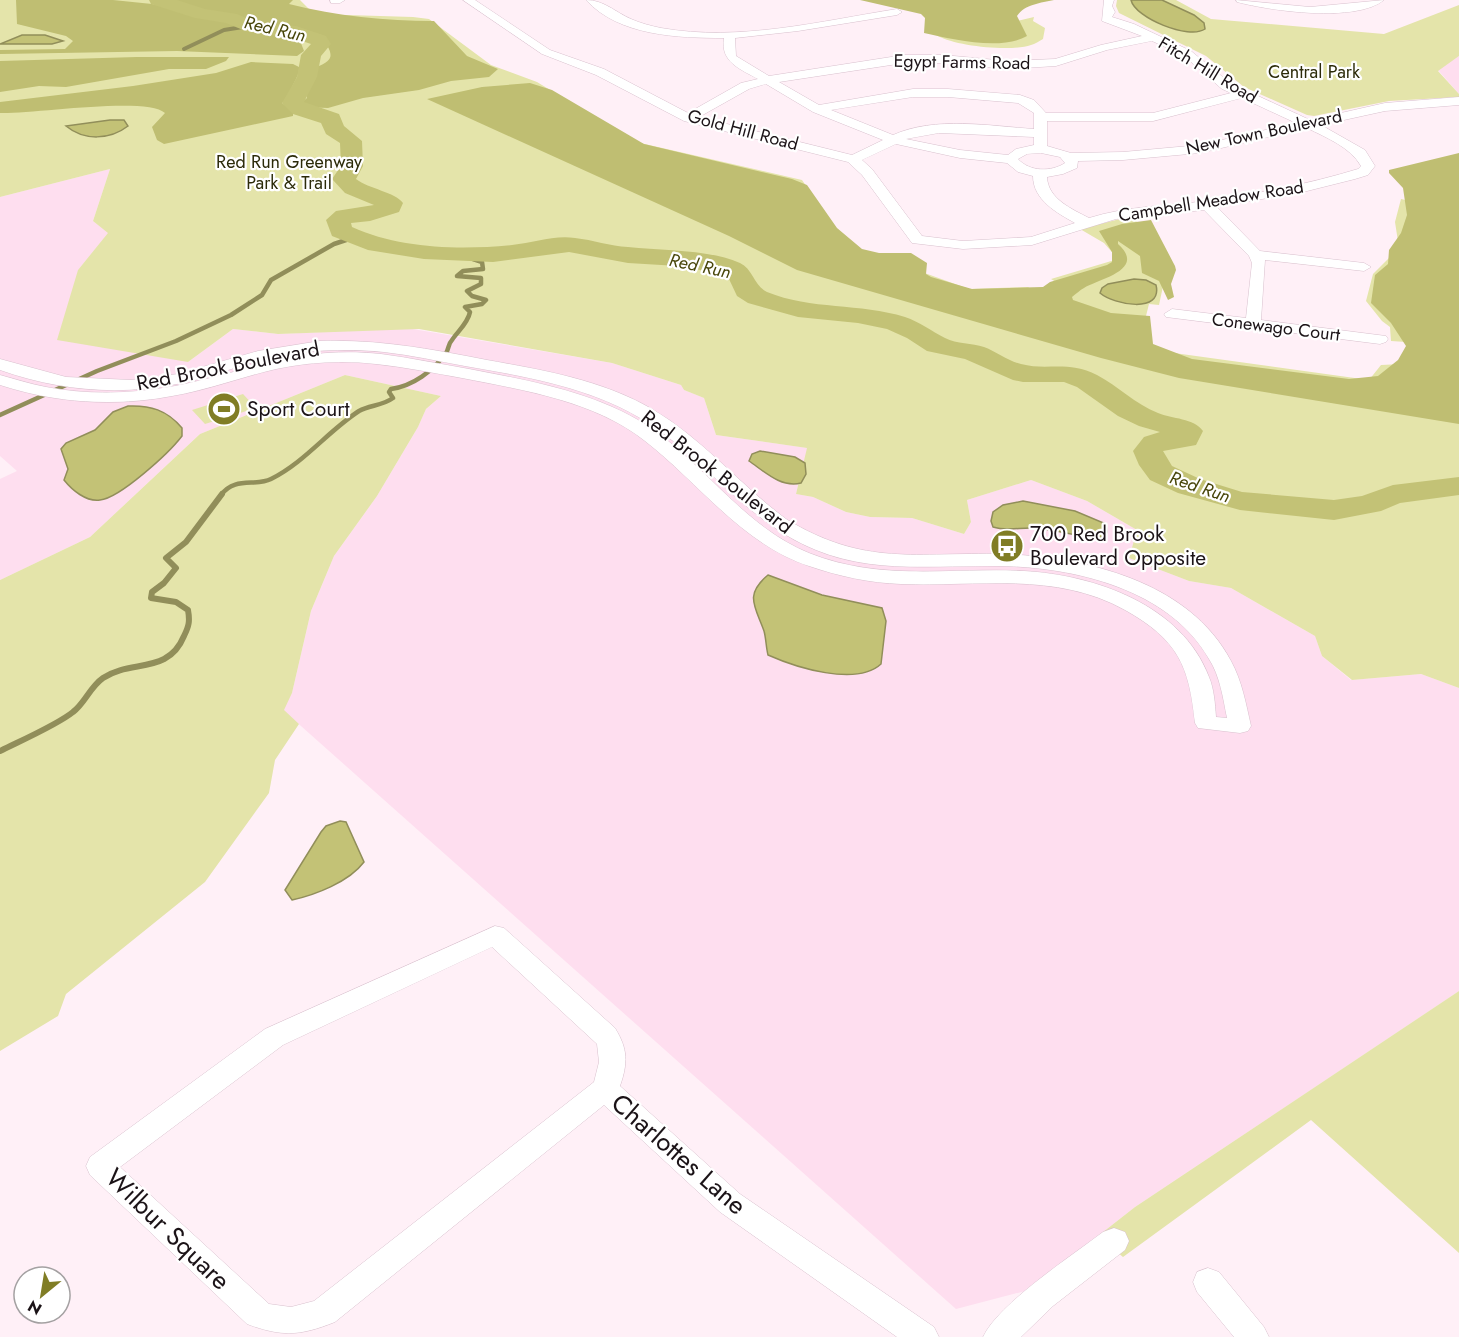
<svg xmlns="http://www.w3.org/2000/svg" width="1459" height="1337" viewBox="0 0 1459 1337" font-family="Jost,sans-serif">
<rect width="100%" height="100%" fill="#fff0f7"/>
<!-- built -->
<path fill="#fedeef" d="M1459 56V94L1438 70Z
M110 169 93 221 109 233 78 270 188 362 233 329 278 334 407 328 612 363 681 385 684 390 704 398 716 435 808 448 796 494 813 497 846 512 870 517 912 518 964 534 971 522 967 500 1031 480 1087 501 1137 530 1129 558 1189 581 1231 588 1315 636 1322 656 1351 680 1421 674 1459 688V991L1135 1207 1029 1290 956 1309 283 710 292 693 311 611 334 556 377 496 418 427 426 409 441 396 345 375 200 434 90 537 0 580V479L17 471 0 456V197Z"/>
<!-- green -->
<path fill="#e4e4aa" d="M0 0H300L314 14 413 17 429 19 491 65 537 82 636 142 802 180 847 245 969 289 1028 287 1045 298 1069 290 1051 279 1118 259 1104 243 1080 229 1132 216 1169 258 1159 305 1149 304 1138 348 1369 380 1381 365 1401 364 1406 357V342L1391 341 1390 327 1382 321 1366 301 1373 274 1399 248 1395 222 1401 199 1414 202 1459 155V688L1421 674 1352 680 1322 656 1315 636 1231 588 1189 581 1129 558 1137 530 1087 501 1031 480 967 500 971 522 964 534 912 518 870 517 846 512 813 497 796 494 807 448 716 435 704 398 684 390 681 385 612 363 419 329 278 334 233 329 188 362 57 340 78 270 108 233 93 221 110 169 0 197Z
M1117 0H1176L1211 19 1384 34 1459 5V56L1438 71 1459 94V97L1389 101 1314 116 1307 115 1244 87 1206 56 1119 13 1116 6Z
M1034 17 1033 21 1045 28 1043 39C1039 41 1035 44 1031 45 1010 52 956 46 938 36L979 30Z
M345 375 441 396 426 409 418 427 377 496 334 556 311 611 292 693 284 710 299 724 275 760 269 793 205 882 66 994 58 1016 0 1051V580L90 537 200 434Z
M243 394 256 408 205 424 192 410Z
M1459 991V1253L1311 1120 1123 1257 1098 1236 1135 1207Z"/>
<!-- forest -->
<path fill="#bfbe72" d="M16 0H113L152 4 229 21 246 30 299 38 304 51 297 56 177 51 0 54V50L65 49 73 41 66 36 17 24Z
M168 0H293L289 4C337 16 385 21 434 21L467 56 498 69 489 77 451 81 419 90 363 98 328 108 302 107 301 103 307 98 306 89 316 67C339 59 330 51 321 35L297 28 247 21Z
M860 0H1054C1041 3 1025 4 1017 16L1027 36C1001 51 951 39 924 33L925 18 921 14Z
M137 57H229L226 61 206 69H169L66 87 39 86 0 92V61Z
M251 62 293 64 299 67C300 77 290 86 288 98L282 103 293 111V116L164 144 157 140 152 127 165 113C147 96 32 114 0 113V102L133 86 216 73Z
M530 83 552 90 644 144 792 179 807 185 837 228 862 249 879 253H911L927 263 926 274 931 277 972 289 1043 287 1050 282 1107 265 1112 262V252L1099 231 1122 224 1151 220 1175 266 1176 270 1171 284 1174 297 1168 300 1159 281 1142 273 1140 256 1118 241V244C1147 270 1099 279 1084 288 1080 290 1076 294 1072 297L1073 300 1111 313 1150 316 1153 344 1192 359 1349 379 1378 376 1398 360 1406 346 1391 323 1371 303 1375 275 1388 264 1389 250 1401 233 1407 215 1403 188 1389 173V170L1459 153V424L1179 378 1101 358 797 270 729 236 427 99 482 87Z"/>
<!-- water -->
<path fill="#c3c276" stroke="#918e5a" stroke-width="1.5" d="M1131 0H1162L1194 15 1204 23 1205 29C1189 40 1135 18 1131 0Z
M22 35H45L63 41 52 44H0Z
M110 120H124L128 126C110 140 84 141 66 126Z
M1134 279 1146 280 1156 285C1163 314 1114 305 1100 293L1102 288 1108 284Z
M128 406C150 405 167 410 182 428V436C169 453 120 498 100 500 86 502 72 490 64 480L68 469 61 449 66 443 95 430 113 412Z
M760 451 795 457 805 463 806 474 801 483C781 488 765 472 749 461L752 454Z
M1023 501 1075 511 1106 524 1107 532 1105 537C1079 539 1056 528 1030 528 1018 528 1005 531 993 527L991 521 993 512 1003 505Z
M768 575 822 595 882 608 886 621 881 664C856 687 795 667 768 655 766 647 766 638 764 631 755 606 744 595 768 575Z
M340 821 346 822 364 862C349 882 315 895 292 900L285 890 321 832 326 826Z"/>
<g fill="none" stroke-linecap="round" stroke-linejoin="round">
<!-- stream-far2 -->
<path stroke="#918e5a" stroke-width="4" d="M184 49 224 30 249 26"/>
<!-- stream-far1 -->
<path stroke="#918e5a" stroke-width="4.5" d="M0 415 97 371 176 341 231 315 262 295 271 280 334 244 352 238
M221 495C235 476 255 487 271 479 305 462 328 431 359 411 370 405 382 406 393 398L389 392 391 389C413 386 433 371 446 353 449 349 448 344 452 340 458 331 468 323 470 312L465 307 482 304 486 300 472 296 467 291 481 284V278L457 276 463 271 483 269 482 262 473 259 475 255"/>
<!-- stream -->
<path stroke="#918e5a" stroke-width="6" d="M0 751C20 741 57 725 73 712 85 703 90 687 103 678 131 659 168 675 184 636 189 626 190 621 188 610L176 602 151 598 152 592 164 583 176 568 166 558 186 542 222 494"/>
<!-- river -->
<path fill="#c3c276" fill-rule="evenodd" d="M149 0H177L205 9 237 14 258 23 296 26 326 36 331 44 321 56 317 77 304 102 339 114 344 126 362 141 363 166 356 179C369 189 395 192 403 203L399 212 370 221 351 223 352 227C400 249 461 250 512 245 534 243 553 235 575 238 593 240 610 246 628 247 663 251 708 249 740 263 753 269 754 286 767 292 811 310 860 303 905 317 920 322 931 331 945 338 957 344 972 343 984 347 997 352 1008 361 1021 364 1047 371 1068 360 1097 375 1118 386 1135 404 1158 413 1172 419 1194 418 1203 431L1196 445 1163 451 1172 466 1200 479 1242 492 1334 500 1362 496 1393 485 1459 477V495L1400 503 1381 511 1334 520 1240 510 1178 493 1150 480 1139 465 1133 451 1144 437 1160 432 1139 426 1118 416 1077 387 1064 382H1023L1013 380 965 359 927 351 907 338 887 329 858 323 798 317 748 303 737 296 729 279 723 274 678 266 628 263 569 252 493 262 424 259 368 250 332 236 326 220 336 211 374 205 345 193 332 179 341 166 340 143 326 134 321 123 293 114 282 103 297 77 301 55 311 44 293 38 248 32 226 23 195 18 151 4Z"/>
<!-- minor casing -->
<g stroke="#d9c1ce" stroke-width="1">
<path id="minor" d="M330 0H345L340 3H331Z
M463 0H475L550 50 604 69 688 113 741 83 758 79C740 69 720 62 724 38 678 38 619 36 586 0 604 0 615 12 631 19 640 23 651 26 661 28 739 42 821 21 897 9L902 12 897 15 798 31 735 38 736 56 769 76 904 55H943L1007 61 1055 59 1101 45 1142 36 1102 21 1104 0H1114L1112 6 1115 12 1112 17 1134 24 1191 51 1230 83 1310 120 1385 103 1459 97V105L1385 111 1321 125 1365 150 1375 166 1368 175 1355 179 1307 191 1217 207 1260 251 1364 263 1371 267 1364 271 1265 260 1261 320 1386 336 1388 339 1386 342 1380 344 1166 317 1164 314 1172 309 1246 318 1252 263 1249 256 1204 210 1116 219 1032 245 963 249 912 243 862 175 848 162 684 121 596 75 542 54ZM1152 41 1183 55 1222 89 1231 93 1153 113H1046L1034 100 1020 95 948 89H913L819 105 779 82 904 63H943L1007 69 1056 66 1107 50ZM766 84 813 112 883 140 852 155 699 117 749 89ZM913 97H948L1018 103 1034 113V129C990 126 935 116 893 135L831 110ZM1242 98 1296 123 1200 145 1123 152 1071 153 1047 146V121H1153ZM1307 128C1327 138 1350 147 1361 166L1358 169C1309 184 1257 194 1206 201 1167 206 1127 206 1089 218 1072 209 1048 199 1047 177L1063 174 1077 168 1078 161 1123 160 1200 153ZM939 133 1034 137V145L1016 149 1008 155 960 150 906 139ZM896 144 960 158 1007 163 1018 172 1033 176C1033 200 1057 213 1075 223L1031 237 963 241 922 236 872 169 862 160ZM1041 153 1060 157 1065 163C1051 172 1030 172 1018 159L1027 154Z
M1236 0 1310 7 1384 0C1356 23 1271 11 1237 2Z
M320 341C377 339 431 349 487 360 543 370 602 380 652 409 702 438 740 485 786 519 865 567 916 552 1002 554 1085 557 1189 581 1231 661 1242 681 1246 704 1251 726L1248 731 1240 733 1198 728 1195 723C1189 665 1178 640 1125 610 1055 571 977 587 901 584 870 583 838 576 809 566 742 544 699 483 645 441 595 401 523 390 462 378 434 373 405 367 376 364 343 360 309 362 276 369 241 377 208 390 172 396 114 407 56 403 0 385V375C15 379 30 384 46 387 88 395 133 394 175 386 251 371 300 345 381 354 411 358 440 364 469 369 531 381 602 393 655 431 708 469 747 528 809 553 882 582 950 567 1024 571 1095 575 1182 605 1209 677 1214 689 1215 703 1216 717L1227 718C1223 698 1220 676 1209 659 1169 589 1074 567 999 566 937 565 874 574 816 550 755 526 715 472 664 434 607 390 534 378 465 366 438 361 411 355 384 352 343 348 301 350 261 360 234 367 209 378 182 383 120 396 60 391 0 370V359L66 377 131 380 178 374 258 351Z
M495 926 504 928 615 1028C628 1049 628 1063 620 1086L740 1194 934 1327 939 1337H897L720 1212 604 1105 335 1322C300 1336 282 1337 247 1324L90 1175 86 1166 90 1157 265 1029ZM492 947 597 1044 599 1062 594 1082 314 1301 291 1307 269 1304 120 1167 283 1045Z
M1114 1228 1125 1232 1129 1241 1125 1250 1053 1306 1021 1337H983C998 1304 1073 1255 1103 1232Z
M1208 1268 1219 1272 1264 1327 1269 1337H1234L1197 1292 1193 1282 1197 1272Z"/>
</g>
<!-- minor -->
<use href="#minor" fill="#fff" fill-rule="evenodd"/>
</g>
<!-- icons -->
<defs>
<g id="stadium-disc" transform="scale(1.725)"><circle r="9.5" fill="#807d25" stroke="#fff"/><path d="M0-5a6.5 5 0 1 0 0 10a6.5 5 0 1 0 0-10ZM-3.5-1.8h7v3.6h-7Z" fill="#fff"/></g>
<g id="bus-disc" transform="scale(1.725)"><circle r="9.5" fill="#807d25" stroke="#fff"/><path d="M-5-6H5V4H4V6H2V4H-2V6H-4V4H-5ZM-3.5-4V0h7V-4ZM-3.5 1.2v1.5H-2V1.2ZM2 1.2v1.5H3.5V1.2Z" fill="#fff"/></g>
</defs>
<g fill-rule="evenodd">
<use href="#stadium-disc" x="224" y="409"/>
<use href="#bus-disc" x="1007" y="546"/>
</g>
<g text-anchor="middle" stroke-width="4.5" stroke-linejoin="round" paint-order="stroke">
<!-- far-water labels -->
<g font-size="18" font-style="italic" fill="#48460a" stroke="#fff">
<text transform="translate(275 29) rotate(13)" y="6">Red Run</text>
<text transform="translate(700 266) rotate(12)" y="6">Red Run</text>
<text transform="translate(1200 487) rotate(19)" y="6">Red Run</text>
</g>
<!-- far-street labels -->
<g font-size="18" fill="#1b1317" stroke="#fff">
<text transform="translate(962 62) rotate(1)" y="6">Egypt Farms Road</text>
<text transform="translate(1208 70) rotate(31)" y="6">Fitch Hill Road</text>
<text transform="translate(743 130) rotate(15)" y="6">Gold Hill Road</text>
<text transform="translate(1264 132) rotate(-12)" y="6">New Town Boulevard</text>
<text transform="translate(1211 201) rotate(-9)" y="6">Campbell Meadow Road</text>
<text transform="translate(1276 327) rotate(7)" y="6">Conewago Court</text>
</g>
<!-- far-park labels -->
<g font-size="18" fill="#2c2b09" stroke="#fff">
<text x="1314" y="78">Central Park</text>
<text x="289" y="168">Red Run Greenway<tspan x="289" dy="21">Park &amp; Trail</tspan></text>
</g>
<!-- street labels -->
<g font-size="21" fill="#1b1317" stroke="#fff">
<text transform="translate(228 366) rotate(-11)" y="7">Red Brook Boulevard</text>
<text transform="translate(717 472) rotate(38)" y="7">Red Brook Boulevard</text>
</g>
<!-- poi labels -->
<g font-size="21" fill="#1b1317" stroke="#fff" text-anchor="start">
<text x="247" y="416">Sport Court</text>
<text x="1030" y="541">700 Red Brook<tspan x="1030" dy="24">Boulevard Opposite</tspan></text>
</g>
<!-- near-street labels -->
<g font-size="26" fill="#1b1317" stroke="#fff">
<text transform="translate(679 1154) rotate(41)" y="9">Charlottes Lane</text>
<text transform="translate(168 1229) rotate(44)" y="9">Wilbur Square</text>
</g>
</g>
<!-- north arrow -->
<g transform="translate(42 1295) rotate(210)"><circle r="28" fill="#ffffff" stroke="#a4a1a2" stroke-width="1.5"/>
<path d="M0-4.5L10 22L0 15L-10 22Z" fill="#807d25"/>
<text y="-9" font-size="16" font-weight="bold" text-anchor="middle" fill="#1b1317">N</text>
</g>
</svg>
